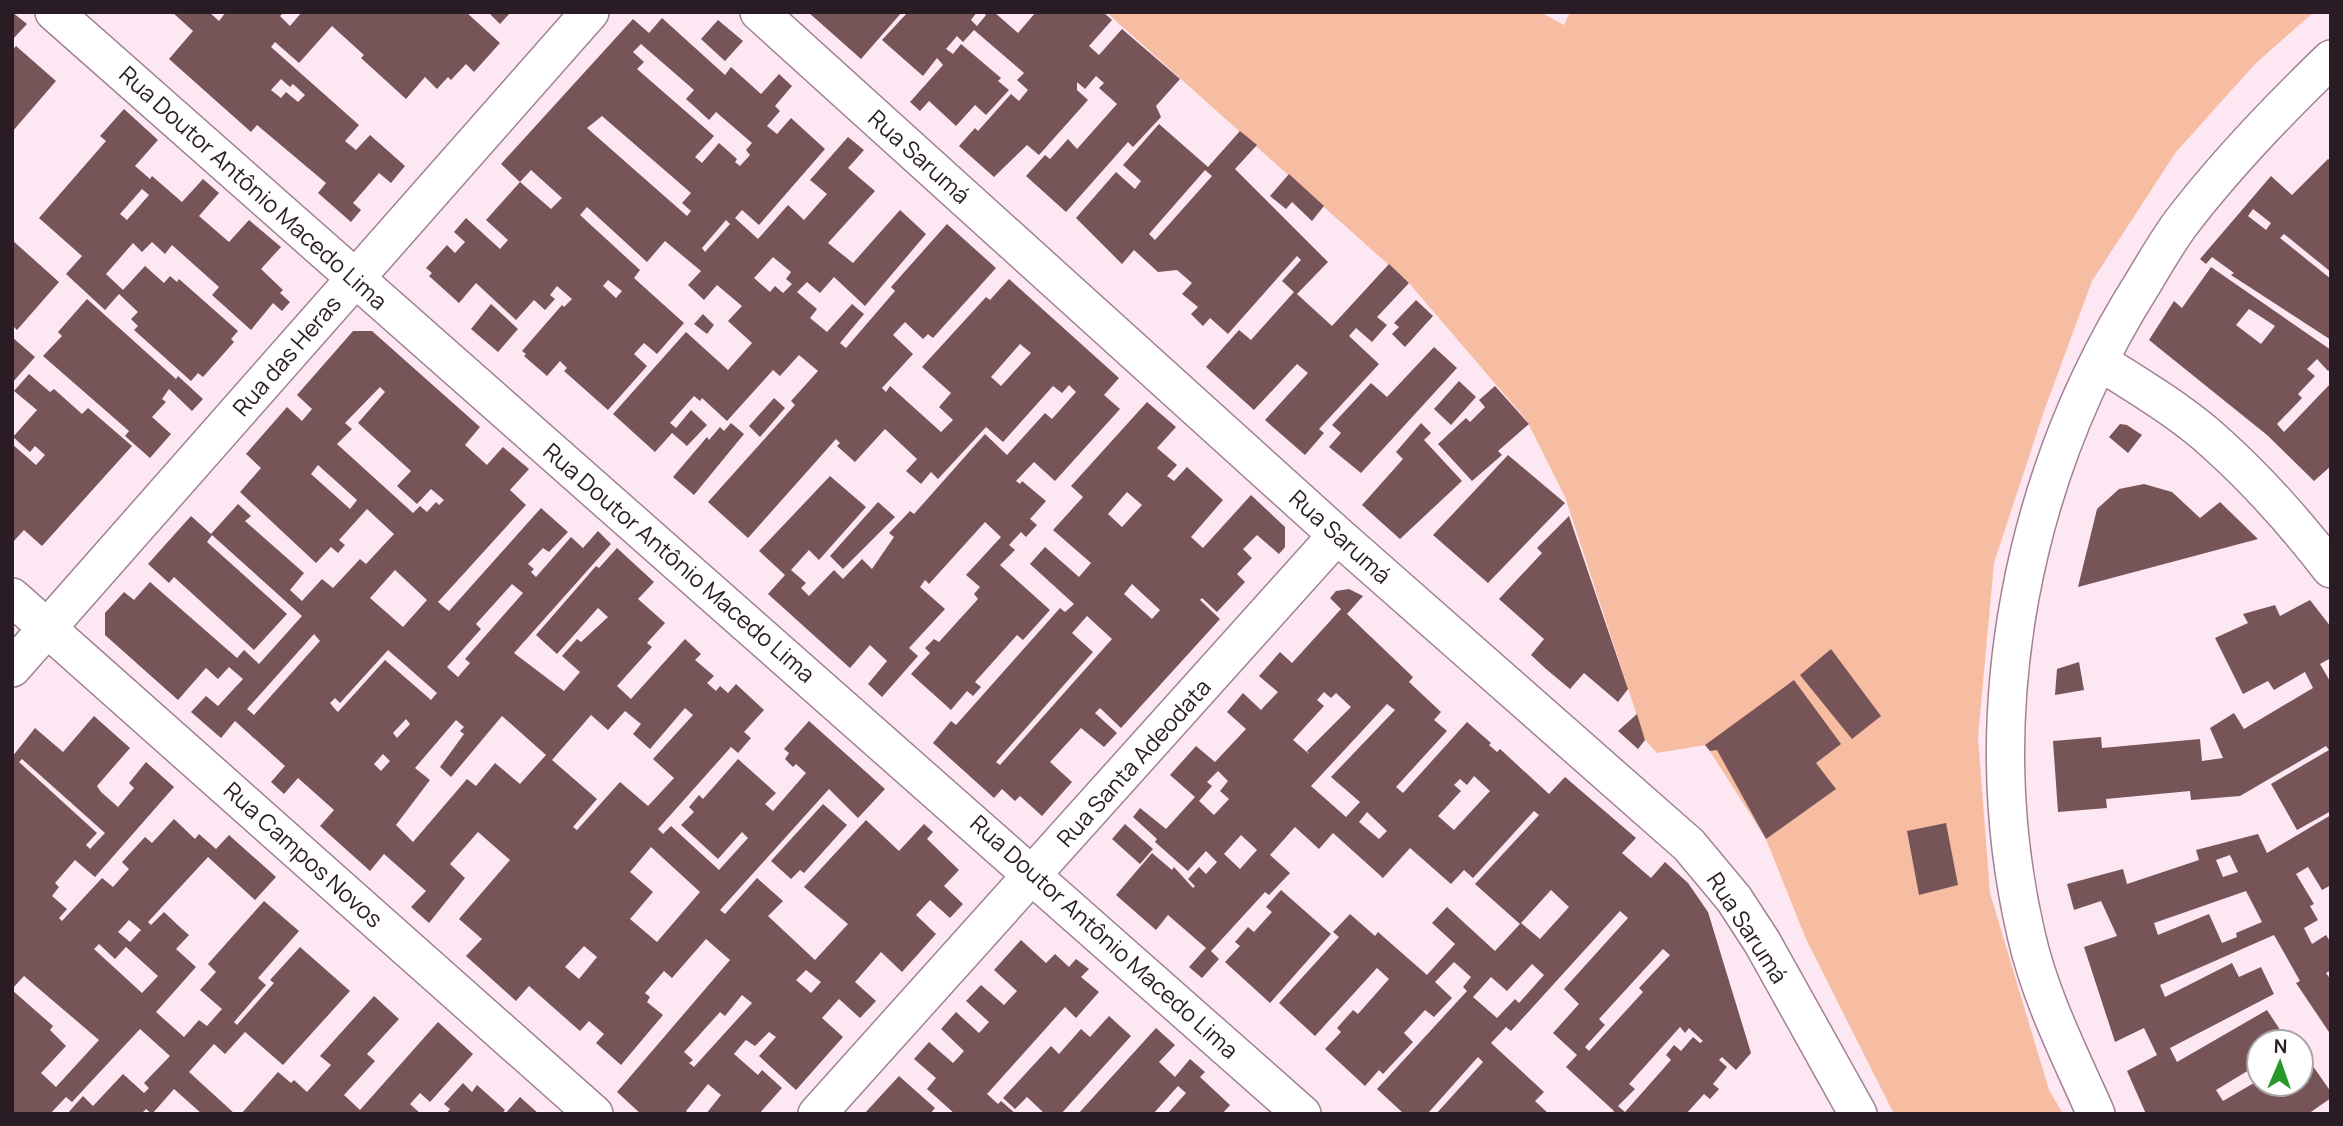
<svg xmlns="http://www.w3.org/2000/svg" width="2343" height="1126" viewBox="0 0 2343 1126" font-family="Manrope,sans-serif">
<rect width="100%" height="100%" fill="#fce7f3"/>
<!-- green -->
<path fill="#f7bda2" d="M1106 12H1540L1564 25 1570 12H2314L2256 63 2176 152 2092 281 2044 411 1994 563 1978 737 1990 893 2049 1090 2063 1114H1894L1806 939 1766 839 1706 745 1657 753 1645 740 1565 497 1527 421 1409 283Z"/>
<!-- building -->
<path fill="#775457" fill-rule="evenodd" d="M12 12 27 24 12 40Z
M172 12H209L219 21 226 12H284L280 16 290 26 302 12H466L500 43 474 72 466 64 451 80 448 77 437 89 425 77 406 99 361 58 364 55 332 26 299 63 275 42 271 47 359 125 345 141 356 150 370 135 405 166 391 183 379 173 353 203 361 210 351 222 318 193 326 183 257 125 251 132 169 59 193 31ZM281 79 290 87 293 84 305 95 298 102 286 92 281 98 271 90Z
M488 12H511L500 24Z
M808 12H902L861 59Z
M908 12H977L971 20 977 26 986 15 983 12H994L1018 33 1036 12H1103L1112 20 1089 46 1099 55 1122 29 1180 79 1156 106 1161 117 1133 147 1128 142 1066 212 1026 176 1045 155 1050 159 1068 139 1077 149 1117 104 1099 88 1104 83 1096 76 1085 89 1077 82V90L1088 100 1039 155 1027 145 994 177 959 146 975 128 978 131 1011 94 1019 101 1028 90 1017 80 1024 73 974 30 963 42 957 36 946 49 953 54 961 44 1001 78 998 81 1009 90 986 115 975 105 956 126 929 101 920 111 910 102 943 65 937 58 923 76 882 40Z
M662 18 725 75 731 67 761 94 779 74 792 86 775 106 780 111 767 126 777 134 791 118 825 149 759 225 742 210 735 218 758 239 788 205 804 220 827 194 810 180 848 137 864 150 848 168 875 191 828 243 853 263 900 210 926 234 865 306 834 277 820 293 807 282 797 292 817 309 810 318 827 332 852 304 864 314 840 343 846 348 895 291 891 287 947 224 996 268 933 338 928 334 923 339 905 322 893 335 913 354 882 388 886 392 890 386 941 432 953 420 939 407 951 393 922 367 986 297 990 300 1009 279 1119 378 1104 395 1120 409 1055 481 1034 462 1016 481 1020 484 1022 481 1046 501 1030 519 1037 525 1026 537 1021 532 1009 545 1015 550 1000 565 1050 610 1023 640 1017 635 975 682 981 687 973 696 967 691 951 710 911 674 930 653 925 648 934 639 939 642 978 599 974 594 980 587 966 575 1001 537 985 522 929 584 925 580 920 587 945 609 909 648 918 656 882 697 868 684 887 661 870 645 850 668 768 594 785 575 759 551 830 476 866 507 819 560 809 550 791 570 806 583 801 588 809 596 834 570 843 579 862 559 872 569 894 537 889 533 910 511 914 514 985 434 1007 455 1045 413 1052 419 1076 392 1069 385 1062 393 1053 386 1003 442 986 427 938 479 931 472 921 484 906 471 917 459 885 429 855 462 837 446 840 443 836 439 748 538 708 502 795 405 791 401 818 371 799 355 780 376 773 370 727 421 702 398 700 401 694 396 670 423 676 428 691 410 707 425 687 446 672 433 655 452 613 414 686 332 728 370 752 343 728 321 742 306 717 285 704 300 688 285 701 271 665 241 647 262 587 207 580 215 640 270 634 278 684 323 657 354 644 343 634 354 647 366 608 410 564 371 567 368 560 361 547 376 524 356 526 354 522 351 562 305 564 307 572 299 557 286 550 295 555 299 545 310 534 300 516 320 476 283 459 303 429 276 432 273 426 268 447 245 455 253 465 242 454 232 466 218 500 249 508 240 486 220 520 182 551 209 562 198 531 170 520 182 501 164 633 19 649 33ZM641 44 694 90 686 99 695 107 709 120 716 112 752 143 746 150 750 155 740 166 735 162 737 159 719 143 702 163 695 157 714 136 637 69 644 62 633 52ZM602 116 691 193 682 203 691 211 687 216 587 128ZM726 220 730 224 705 252 702 248ZM773 257 791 272 786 279 792 284 783 293 775 286 770 292 754 278ZM608 280 622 291 616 298 603 286ZM1020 344 1031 353 1001 386 991 377Z
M718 20 743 41 725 61 701 39Z
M16 46 56 81 12 132V51Z
M124 109 158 140 135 166 150 179 152 176 182 202 203 179 219 193 199 216 229 242 249 220 281 247 261 269 283 290 280 293 290 302 282 311 273 303 251 330 212 295 219 287 172 245 165 254 152 242 142 252 133 243 106 274 123 290 145 266 164 283 170 276 177 282 179 279 238 331 231 339 234 342 203 377 198 373 191 381 134 330 138 326 131 319 138 312 119 294 105 310 66 274 82 256 39 218 106 141 100 136ZM142 189 149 195 127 220 120 214Z
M1159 124 1208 167 1240 131 1257 145 1235 169 1328 262 1297 294 1332 326 1389 264 1409 283 1377 317 1387 325 1372 342 1356 328 1349 336 1379 364 1319 429 1324 433 1305 455 1265 420 1308 373 1297 364 1254 410 1206 367 1239 330 1251 340 1294 292 1282 281 1301 260 1297 256 1228 334 1210 318 1203 326 1191 314 1198 307 1182 294 1192 283 1177 270 1158 272 1134 250 1122 264 1076 218 1116 172 1135 189 1141 181 1123 165ZM1205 170 1212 176 1155 240 1149 234Z
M2328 159 2331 161V272L2284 234 2280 238 2331 279V340L2231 275 2234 273 2212 257 2206 264 2200 259 2271 176 2292 195ZM2253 209 2271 223 2266 230 2248 216Z
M1289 174 1324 206 1312 221 1292 202 1286 209 1270 196Z
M12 240 59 282 17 330 12 325Z
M2211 267 2331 350V368L2328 371 2317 359 2307 369 2315 376 2298 394 2302 398 2277 424 2284 432 2331 383V466L2314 481 2267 435 2149 340 2174 301 2182 308ZM2249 309 2275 326 2261 344 2236 325Z
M87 299 176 379 178 376 203 399 192 411 169 389 162 399 166 402 152 417 171 434 150 458 125 436 129 431 43 356 62 336 58 332Z
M1416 300 1433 316 1405 347 1392 334 1399 327 1394 323Z
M491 304 518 329 498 352 471 329Z
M703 314 714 325 707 334 694 324Z
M353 331H372L480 427 465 445 487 465 503 447 529 469 510 490 526 505 438 602 445 608 449 611 541 508 568 532 549 552 543 548 528 564 534 569 531 572 536 577 571 537 583 548 598 531 611 544 514 653 564 691 580 672 562 656 577 639 581 642 608 617 598 608 557 654 536 635 596 566 599 568 617 548 654 582 638 599 665 623 647 643 652 647 617 686 631 699 685 639 701 654 695 660 714 676 707 683 716 691 720 686 728 693 736 684 764 710 744 732 751 738 738 753 731 747 658 829 663 834 671 826 719 870 748 838 742 832 718 859 681 825 694 812 689 807 699 795 703 799 738 759 776 793 765 804 773 811 806 773 796 764 793 767 785 759 789 753 784 749 809 721 885 789 858 818 829 789 720 910 725 914 757 878 783 901 768 916 815 960 848 924 804 887 866 820 899 851 924 824 933 832 927 839 959 870 944 886 963 904 950 918 930 900 916 915 936 934 920 952 902 972 881 952 855 982 876 1001 860 1018 839 999 822 1018 843 1037 796 1090 759 1056 776 1037 769 1032 755 1046 746 1040 744 1042 734 1054 758 1075 762 1070 782 1088 759 1114H706L721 1095 708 1084 686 1111 689 1114H641L617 1092 730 960 706 939 672 978 664 971 645 993 650 997 647 1002 663 1015 621 1065 596 1043 604 1034 589 1021 580 1031 529 986 516 1001 466 956 482 939 459 919 510 860 478 832 450 864 465 878 429 923 411 907 426 891 384 854 370 871 320 826 334 810 298 778 284 794 271 782 285 766 235 721 221 738 191 712 206 696 218 706 243 679 229 667 218 679 206 668 178 700 105 635V613L124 592 134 600 150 582 237 658 244 650 259 664 302 616 212 535 207 542 287 614 254 650 174 577 169 583 148 564 191 516 211 534 238 504 251 516 245 521 304 573 290 590 302 601 322 579 333 588 360 559 366 564 394 534 367 509 339 540 345 545 338 553 331 547 316 563 240 492 261 468 246 454 287 407 302 421 312 409 297 395ZM380 387 385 392 358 423 411 471 397 486 417 504 431 489 444 500 439 505 436 502 427 512 420 506 413 513 337 444 352 429 345 423ZM318 465 357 500 350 509 311 474ZM395 570 427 600 403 627 370 598ZM512 584 523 593 465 659 470 663 458 677 447 667 481 629 476 624ZM314 634 320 641 254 715 247 709ZM388 650 437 693 431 700 385 660 338 712 335 709 330 703 335 698 340 703ZM685 708 693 715 653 759 674 778 648 806 620 782 577 830 573 827 597 799 552 760 591 715 608 730 625 711 641 724 633 734 650 749ZM502 716 546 755 520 784 495 763 476 786 467 779 413 842 396 825 430 780 415 768 456 720 464 727 460 731 464 734 440 767 451 777ZM406 719 410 724 397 738 393 733ZM383 754 390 761 381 771 374 764ZM651 847 700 892 657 942 630 919 653 892 630 872ZM584 946 597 957 579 979 565 967ZM806 970 821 982 811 993 796 980ZM742 995 752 1003 694 1067 689 1063 693 1060 684 1052 720 1012 725 1016Z
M12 337 35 357 12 383Z
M1434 347 1457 368 1361 473 1329 447 1341 433 1332 425 1371 383 1387 397Z
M29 374 50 392 54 389 82 414 88 408 132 446 42 546 24 530 12 543V444L36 465 45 455 35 446 30 452 13 437 37 410 14 391Z
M1459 381 1476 397 1451 425 1434 409Z
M1495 386 1529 424 1498 451 1502 455 1472 481 1438 444 1466 418 1470 422 1485 407 1479 400Z
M774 398 785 408 760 437 749 426Z
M1147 402 1176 427 1157 448 1177 465 1167 476 1174 481 1187 467 1223 500 1191 537 1203 548 1251 495 1285 527V547L1279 554 1257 535 1243 549 1252 558 1237 574 1245 582 1217 612 1202 598 1200 600 1220 619 1121 728 1100 708 1095 713 1117 733 1104 747 1081 728 1050 762 1072 782 1042 816 1020 796 1015 801 1002 789 994 798 933 743 951 721 956 725 1060 608 1065 612 1074 604 1030 564 1045 547 1079 577 1091 563 1053 530 1083 497 1071 486ZM1127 492 1142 505 1122 527 1108 514ZM1132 584 1160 610 1152 619 1124 594ZM1087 616 1112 639 1000 765 996 762 1093 652 1072 633Z
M731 423 744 434 694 495 673 477 707 437 709 440 720 427 724 431Z
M1421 423 1431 433 1424 440 1462 481 1400 539 1362 505 1403 459 1396 452Z
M2120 424 2127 425 2142 435 2128 453 2109 437Z
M1508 455 1565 503 1488 583 1433 535Z
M2144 484 2172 492 2200 518 2220 502 2258 539 2078 587 2097 509 2119 489Z
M878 502 895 517 843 569 830 556Z
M1569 516 1628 689 1618 702 1584 673 1570 689 1546 669 1531 655 1544 639 1499 599 1542 553 1537 548Z
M1349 589 1363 596 1347 614 1413 677 1409 682 1441 712 1434 720 1447 731 1396 787 1403 793 1467 722 1491 743 1489 745 1497 752 1500 749 1549 794 1565 777 1636 838 1622 853 1651 878 1665 862 1688 883 1708 912 1751 1053 1736 1070 1722 1057 1719 1060 1727 1067 1713 1084 1719 1089 1710 1099 1704 1094 1686 1114H1612L1614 1111 1566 1067 1577 1055 1553 1033 1579 1004 1564 989 1628 918 1620 911 1511 1031 1506 1027 1491 1043 1544 1092 1535 1101 1549 1114H1436L1483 1062 1478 1057 1429 1112 1431 1114H1404L1377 1089 1467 991 1463 987 1471 977 1454 962 1435 982 1452 998 1434 1017 1425 1010 1404 1033 1413 1042 1383 1074 1379 1070 1365 1086 1325 1049 1341 1032 1337 1028 1353 1010 1358 1014 1389 979 1377 968 1315 1036 1279 1003 1339 937 1333 932 1350 914 1375 936 1378 932 1427 975 1455 944 1432 923 1447 907 1495 951 1520 924 1475 884 1539 815 1534 811 1473 878 1464 870 1451 884 1410 848 1383 878 1333 833 1319 849 1295 827 1270 855 1290 873 1269 895 1265 892 1211 951 1219 959 1202 978 1189 967 1206 948 1168 915 1156 930 1116 895 1152 853 1172 870 1174 867 1193 888 1195 886 1188 879 1199 867 1206 874 1217 862 1206 851 1188 871 1155 842 1157 839 1133 817 1140 808 1166 829 1195 797 1170 775 1196 746 1215 762 1246 729 1227 712 1243 693 1261 710 1278 692 1259 676 1280 652 1292 663 1341 609 1330 598 1336 591ZM1324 692 1331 698 1336 693 1351 707 1307 751 1309 754 1293 740 1324 706 1317 700ZM1387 704 1395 710 1331 777 1360 802 1346 817 1311 786ZM1218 771 1228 781 1220 791 1229 799 1214 815 1199 801 1212 786 1207 782ZM1474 776 1490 791 1454 830 1438 816 1461 791 1454 785 1460 779 1467 785ZM1367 812 1387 831 1379 839 1359 822ZM1241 835 1257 850 1240 869 1224 854ZM1551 890 1569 907 1540 939 1521 923ZM1663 949 1670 955 1639 988 1643 992 1589 1051 1585 1047 1605 1025 1599 1019ZM1532 964 1544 975 1519 1003 1515 999 1497 1018 1473 997 1491 977 1507 991ZM1680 1027 1685 1033 1689 1028 1703 1041 1700 1043 1693 1037 1681 1051 1674 1045 1666 1055 1671 1060 1625 1112 1618 1106 1635 1089 1629 1084Z
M2310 600 2331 627V658L2320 664 2331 683V811L2297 830 2271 784 2329 750 2326 746 2240 796 2191 800 2190 791 2106 799 2107 808 2058 812 2053 741 2101 737 2102 748 2200 739 2202 761 2223 758 2210 728 2234 713 2244 729 2313 688 2305 672 2274 690 2268 681 2243 694 2215 638 2248 623 2243 614 2275 605 2280 616Z
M1831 649 1881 716 1852 739 1800 675Z
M2079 662 2084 690 2055 695 2057 669Z
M1794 680 1841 744 1816 763 1836 789 1766 839 1717 750 1710 751 1705 745Z
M1637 714 1645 740 1638 749 1618 731Z
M94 716 130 748 97 786 101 792 118 807 134 788 129 783 146 762 174 787 95 877 75 860 55 883 59 887 52 896 67 909 59 918 62 921 102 878 113 887 129 869 122 862 145 837 152 843 174 819 195 839 199 834 216 849 229 835 276 877 255 900 208 857 148 922 151 925 164 912 182 929 189 935 176 949 196 967 156 1012 184 1037 199 1020 207 1026 222 1009 200 990 216 972 208 964 264 901 299 931 258 978 266 985 234 1022 237 1025 274 983 270 980 300 947 350 991 283 1065 245 1032 225 1054 214 1044 189 1072 235 1114H202L174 1089 152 1114 146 1109 141 1114H67L83 1096 93 1106 123 1074 144 1093 149 1088 144 1083 170 1056 140 1029 72 1102 66 1097 50 1114H12V990L53 1026 50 1030 66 1046 41 1073 56 1087 99 1040 24 976 12 989V757L35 728 63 752ZM22 759 105 833 90 849 86 845 97 833 19 762ZM129 920 141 930 130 942 118 932ZM99 944 115 959 126 947 158 976 142 993 94 949Z
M823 804 847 825 804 873 800 870 791 879 771 861Z
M2331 815V885L2322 890 2308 867 2296 874 2314 904 2310 906 2318 920 2304 928 2312 944 2326 935 2331 943V970L2326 973 2331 980V1035L2296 983 2300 981 2274 935 2160 985 2165 997 2232 963 2239 977 2261 967 2274 994 2170 1048 2177 1062 2267 1010 2288 1042H2259V1064L2216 1090 2223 1101 2259 1080V1084H2301V1049L2331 1092V1098L2308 1114H2146L2127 1071 2157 1055 2144 1028 2115 1042 2084 947 2117 936 2101 901 2074 910 2067 884 2123 869 2127 884 2199 860 2196 850 2258 834 2267 853ZM2230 855 2238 872 2223 877 2216 860ZM2246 891 2262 922 2236 933 2237 937 2222 943 2209 914 2158 935 2154 923Z
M1946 823 1958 885 1919 895 1907 831Z
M1125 824 1153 849 1140 864 1112 839Z
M1281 890 1331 934 1270 1003 1225 962 1240 946 1235 942 1248 927 1254 932 1272 912 1266 907Z
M1021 940 1046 963 1055 954 1069 967 1076 959 1089 969 1081 977 1099 992 1076 1018 1065 1007 987 1094 998 1104 1001 1101 1016 1114H955L927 1089 936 1078 914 1059 929 1042 953 1063 964 1051 941 1029 956 1012 979 1033 989 1022 966 1001 981 985 1004 1005 1017 991 994 970Z
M374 996 399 1019 367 1054 375 1061 344 1095 360 1110 438 1022 473 1054 430 1102 420 1093 410 1104 421 1114H241L278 1072 291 1083 294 1080 307 1092 331 1065 320 1056Z
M1109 1016 1131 1036 1061 1114H1045L1027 1097 1015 1109 1003 1098 1051 1046 1059 1054 1081 1029 1090 1037Z
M1156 1028 1175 1045 1159 1062 1175 1077 1190 1059 1205 1072 1200 1077 1230 1105 1222 1114H1172L1169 1112 1186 1093 1178 1086 1153 1114H1078Z
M899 1076 935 1108 930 1114H864Z
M463 1083 472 1092 477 1085 505 1110 502 1114H446L450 1109 444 1104Z
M520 1097 539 1114H505Z"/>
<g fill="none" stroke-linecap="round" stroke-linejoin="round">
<!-- street casing -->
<g stroke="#a18194" stroke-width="40">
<path id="street" d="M54 12 1302 1114
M759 12 1337 535 1689 845 1734 899 1762 942 1858 1114
M2099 361C2139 387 2183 412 2218 445 2259 482 2297 525 2331 569
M12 597 594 1114
M12 668 590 12
M817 1114 1337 535
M2096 1114C2070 1055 2040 997 2026 934 1975 713 2022 474 2143 283 2155 263 2167 242 2181 223 2226 164 2277 111 2331 59"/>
</g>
<!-- street -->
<use href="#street" stroke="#fff" stroke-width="37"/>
</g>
<g text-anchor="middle" stroke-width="7" stroke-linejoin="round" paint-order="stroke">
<!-- street labels -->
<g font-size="23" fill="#291c24" stroke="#fff">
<text transform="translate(919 157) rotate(42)" y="8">Rua Sarumá</text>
<text transform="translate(253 188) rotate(42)" y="8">Rua Doutor Antônio Macedo Lima</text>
<text transform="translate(287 356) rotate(-49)" y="8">Rua das Heras</text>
<text transform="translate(1340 537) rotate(42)" y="8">Rua Sarumá</text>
<text transform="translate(679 563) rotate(41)" y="8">Rua Doutor Antônio Macedo Lima</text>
<text transform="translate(1134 763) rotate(-48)" y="8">Rua Santa Adeodata</text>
<text transform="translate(303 855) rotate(42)" y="8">Rua Campos Novos</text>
<text transform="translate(1747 928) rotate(57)" y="8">Rua Sarumá</text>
<text transform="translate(1104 937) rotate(42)" y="8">Rua Doutor Antônio Macedo Lima</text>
</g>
</g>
<!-- border -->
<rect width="2343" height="1126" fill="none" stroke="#291c24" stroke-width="28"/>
<!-- north arrow -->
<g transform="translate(2280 1063) rotate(2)"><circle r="33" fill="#ffffff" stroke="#a9a4a7" stroke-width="2"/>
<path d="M0-5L12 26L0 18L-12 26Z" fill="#269929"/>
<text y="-10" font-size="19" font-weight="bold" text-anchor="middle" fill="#291c24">N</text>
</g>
</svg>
